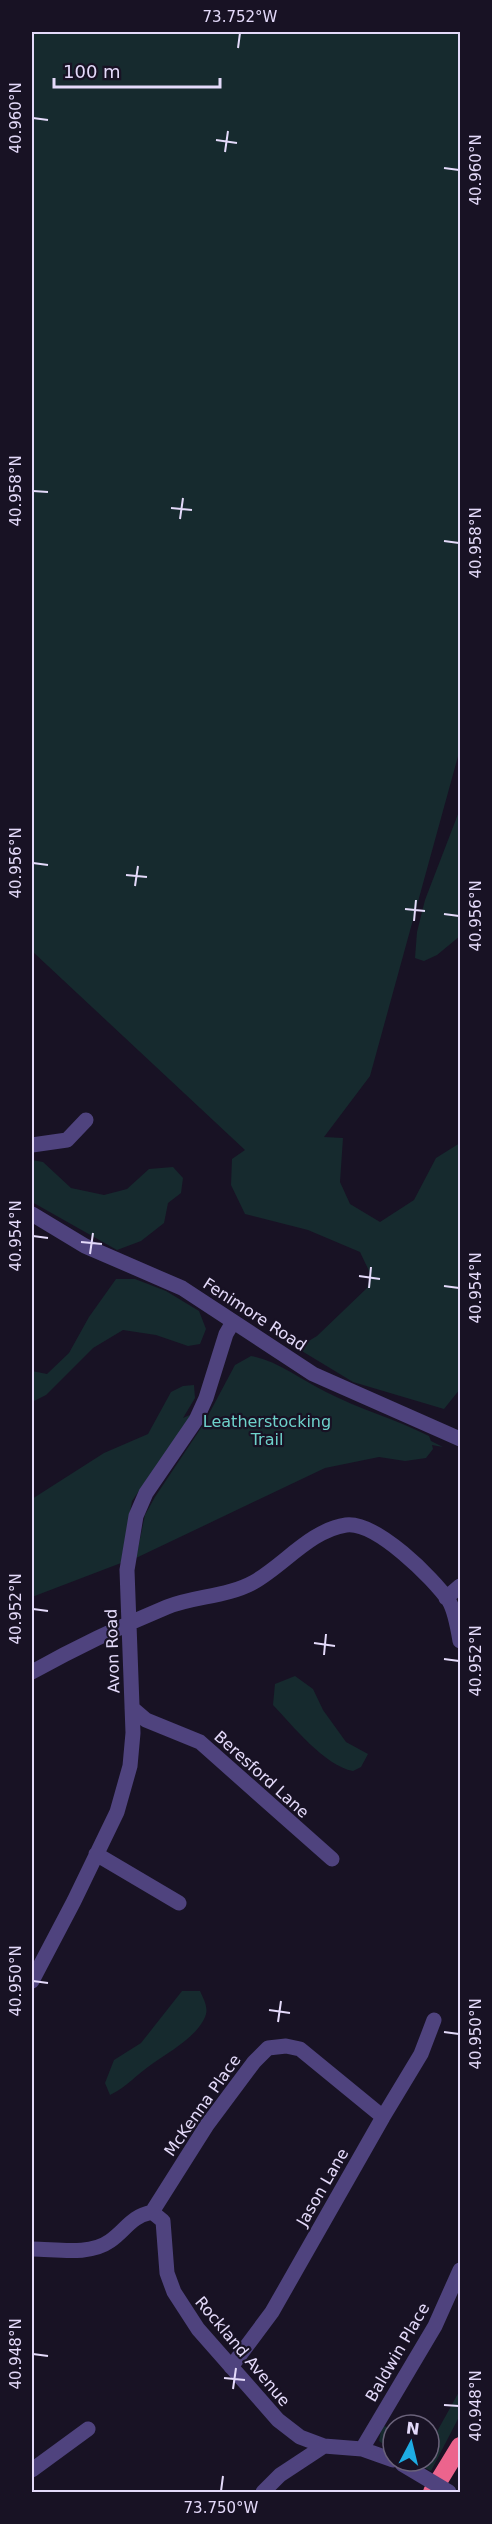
<svg xmlns="http://www.w3.org/2000/svg" width="492" height="2524" viewBox="0 0 492 2524" font-family="'DejaVu Sans',sans-serif">
<rect width="100%" height="100%" fill="#181224"/>
<!-- green -->
<path fill="#162a2e" d="M32 32H460V749L370 1076 324 1137 343 1138 340 1182 350 1204 380 1222 414 1200 436 1158 460 1143V1389L444 1409 353 1382 287 1342H307L317 1336 367 1288 371 1275 360 1252 308 1230 245 1214 231 1185 232 1159 245 1150 32 951Z
M460 809V936L437 955 424 961 415 958 417 932 425 900Z
M32 1160 43 1162 71 1188 104 1195 127 1189 149 1169 173 1167 183 1178 181 1193 168 1203 164 1223 141 1241 117 1250 32 1202Z
M116 1279H135L166 1291 199 1311 206 1329 200 1344 188 1346 156 1335 123 1330 93 1348 46 1395 32 1402V1371L47 1374 69 1353 89 1317Z
M251 1356C278 1361 301 1380 326 1392 359 1409 395 1419 429 1436L431 1441 443 1447 432 1445 433 1449 426 1458 405 1461 379 1457 325 1468 136 1558 145 1515 155 1497 203 1425 235 1365Z
M194 1385 195 1398 183 1418 192 1414 132 1501 121 1563 32 1597V1499L104 1453 148 1434 171 1392 183 1386Z
M295 1676 313 1689 323 1710 346 1742 368 1754 361 1767 353 1771C325 1766 292 1725 273 1705L275 1684Z
M182 1991H200C203 1998 208 2006 206 2014 200 2035 169 2052 152 2064 137 2074 127 2087 110 2095L105 2083 114 2060 141 2043Z
M460 2390V2415L431 2471 412 2461H429V2446Z
M382 2425 393 2430V2451L379 2441Z"/>
<g fill="none" stroke-linecap="round" stroke-linejoin="round">
<!-- minor -->
<path stroke="#4f437e" stroke-width="15" d="M32 1145 67 1140 86 1120
M32 1214 85 1246 182 1288 313 1374 460 1439
M446 1598 460 1586
M32 1672C75 1648 121 1626 167 1607 194 1596 227 1597 254 1582 284 1565 311 1530 346 1525 376 1521 433 1578 449 1601 455 1611 458 1629 460 1641
M132 1708 146 1720 200 1742 332 1859
M96 1854 179 1903
M32 1981 74 1901 117 1812 130 1766 133 1733 127 1570 136 1516 146 1493 196 1420 206 1398 226 1334 233 1322
M152 2212 163 2221 167 2273 174 2292 198 2329 278 2420 300 2437 324 2446 362 2449 393 2460
M152 2212 207 2125 254 2062 268 2048 286 2046 300 2049 383 2117
M32 2249C56 2249 89 2256 110 2241 127 2229 130 2217 152 2212
M231 2367 272 2312 383 2117 421 2054 434 2020
M362 2449 435 2326 460 2270
M32 2470 88 2429
M263 2492 280 2475 324 2446"/>
<!-- highway -->
<path stroke="#ec648d" stroke-width="18" d="M432 2492 460 2446"/>
<!-- minor-bridge -->
<path stroke="#4f437e" stroke-width="15" d="M402 2464 449 2492"/>
</g>
<!-- ticks -->
<path fill="none" stroke="#e4dafa" stroke-width="2" d="M238 48 240 33M33 118 48 120M216 140 237 143M225 152 228 131M444 168 459 170M33 491 48 492M171 508 192 510M180 519 183 498M444 541 459 543M33 863 48 865M126 875 147 877M135 886 138 866M405 909 425 911M444 914 459 916M414 921 416 900M33 1236 48 1238M81 1242 102 1244M90 1254 93 1233M359 1276 380 1279M444 1286 459 1288M369 1288 371 1267M33 1609 48 1611M314 1643 335 1646M324 1655 326 1634M444 1659 459 1661M33 1981 48 1983M269 2010 290 2013M278 2022 281 2001M444 2032 459 2034M33 2354 48 2356M224 2378 245 2380M233 2389 236 2368M444 2405 459 2406M221 2491 223 2476"/>
<g text-anchor="middle" stroke-width="4.5" stroke-linejoin="round" paint-order="stroke">
<!-- street labels -->
<g font-size="16" fill="#e4dafa" stroke="#181224">
<text transform="translate(255 1314) rotate(33)" y="6">Fenimore Road</text>
<text transform="translate(112 1651) rotate(-92)" y="6">Avon Road</text>
<text transform="translate(262 1774) rotate(42)" y="6">Beresford Lane</text>
<text transform="translate(202 2105) rotate(-55)" y="6">McKenna Place</text>
<text transform="translate(322 2187) rotate(-60)" y="6">Jason Lane</text>
<text transform="translate(243 2351) rotate(50)" y="6">Rockland Avenue</text>
<text transform="translate(397 2352) rotate(-60)" y="6">Baldwin Place</text>
</g>
<!-- park labels -->
<g font-size="16" fill="#6ed2cb" stroke="#181224">
<text x="267" y="1427">Leatherstocking<tspan x="267" dy="18">Trail</tspan></text>
</g>
</g>
<!-- border -->
<rect width="492" height="2524" fill="none" stroke="#181224" stroke-width="66"/>
<!-- north arrow -->
<g transform="translate(411 2443) rotate(7)"><circle r="28" fill="#181224" stroke="#6a627a" stroke-width="1.5"/>
<path d="M0-4.5L10 22L0 15L-10 22Z" fill="#1eace3"/>
<text y="-9" font-size="16" font-weight="bold" text-anchor="middle" fill="#e4dafa">N</text>
</g>
<!-- scale -->
<path d="M54 78v9h166v-9" fill="none" stroke="#e4dafa" stroke-width="3"/>
<text x="63" y="78" font-size="18" fill="#e4dafa" stroke="#181224" stroke-width="4.5" paint-order="stroke">100 m</text>
<rect x="33" y="33" width="426" height="2458" fill="none" stroke="#e4dafa" stroke-width="2"/>
<g font-size="15" text-anchor="middle" fill="#e4dafa">
<text x="240" y="22">73.752°W</text>
<text transform="translate(16 118) rotate(-90)" y="5">40.960°N</text>
<text transform="translate(476 170) rotate(-90)" y="5">40.960°N</text>
<text transform="translate(16 491) rotate(-90)" y="5">40.958°N</text>
<text transform="translate(476 543) rotate(-90)" y="5">40.958°N</text>
<text transform="translate(16 863) rotate(-90)" y="5">40.956°N</text>
<text transform="translate(476 916) rotate(-90)" y="5">40.956°N</text>
<text transform="translate(16 1236) rotate(-90)" y="5">40.954°N</text>
<text transform="translate(476 1288) rotate(-90)" y="5">40.954°N</text>
<text transform="translate(16 1609) rotate(-90)" y="5">40.952°N</text>
<text transform="translate(476 1661) rotate(-90)" y="5">40.952°N</text>
<text transform="translate(16 1981) rotate(-90)" y="5">40.950°N</text>
<text transform="translate(476 2034) rotate(-90)" y="5">40.950°N</text>
<text transform="translate(16 2354) rotate(-90)" y="5">40.948°N</text>
<text transform="translate(476 2406) rotate(-90)" y="5">40.948°N</text>
<text x="221" y="2513">73.750°W</text>
</g>
</svg>
